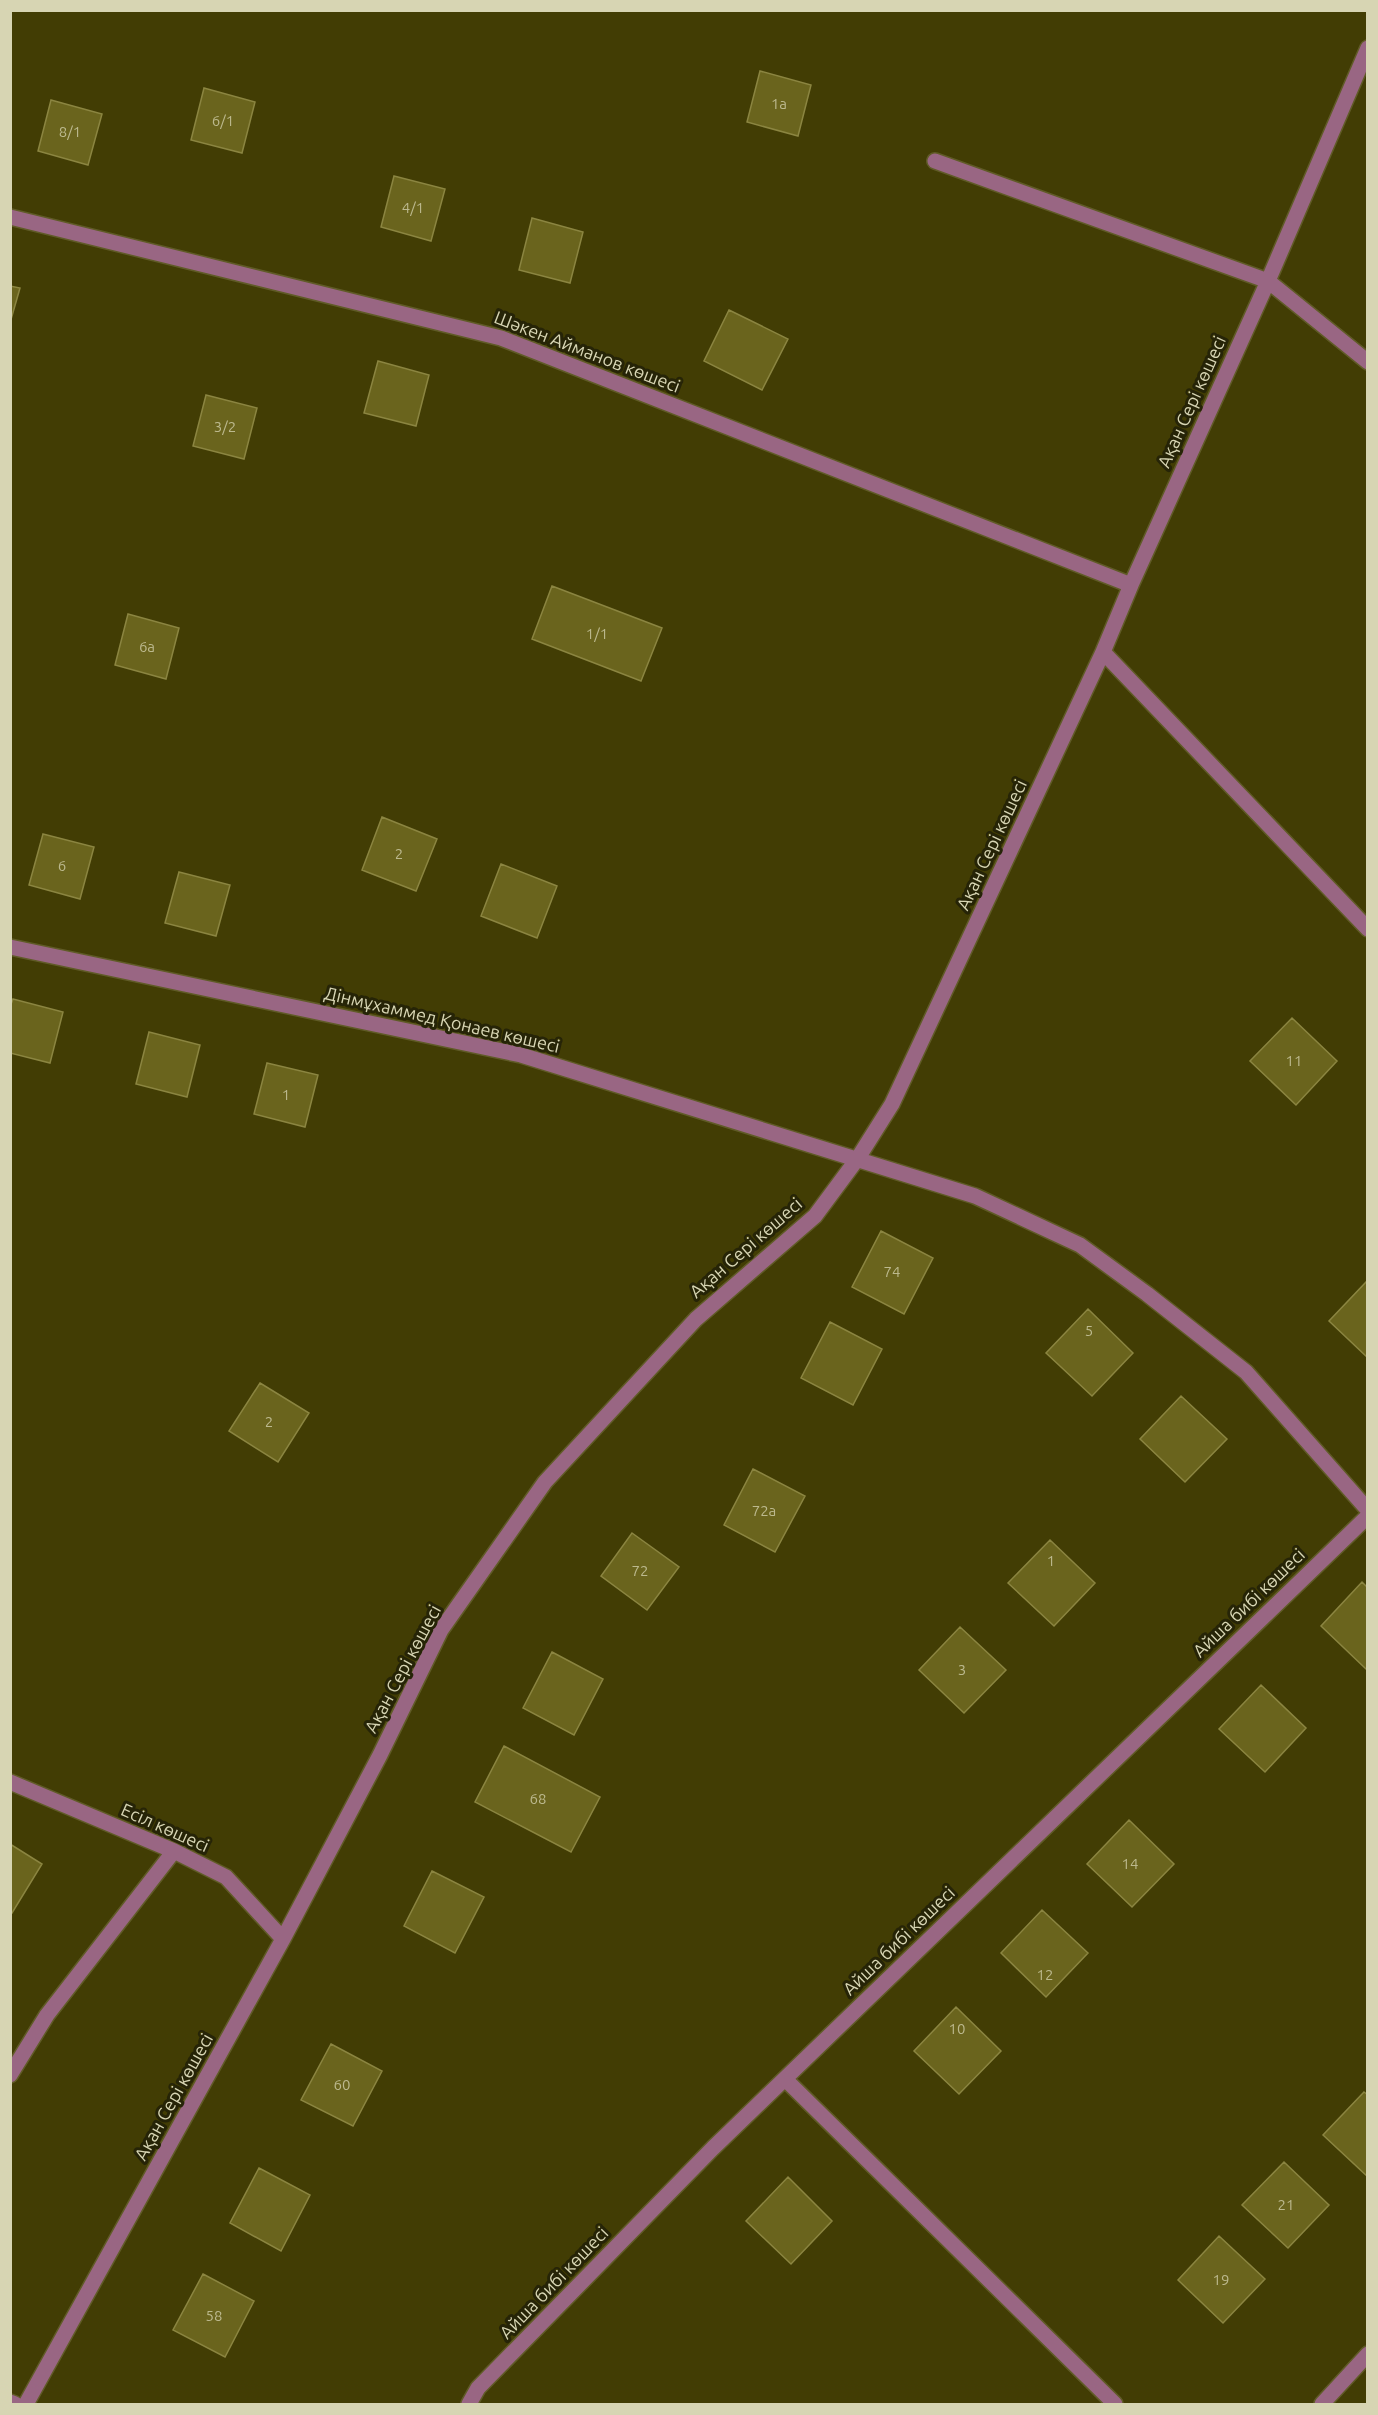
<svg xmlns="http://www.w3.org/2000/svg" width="1378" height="2415" viewBox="0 0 1378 2415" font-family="Ubuntu,sans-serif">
<rect width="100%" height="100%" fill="#423d04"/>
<!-- building -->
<path fill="#6a641d" stroke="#8b8541" stroke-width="1.5" d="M760 71 811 85 798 136 747 122Z
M204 88 255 102 242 153 191 140Z
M51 100 102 114 88 165 38 151Z
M394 176 445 189 431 241 381 227Z
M532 218 583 232 570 283 519 270Z
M10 286 20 288 10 323Z
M729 310 788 339 762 390 704 361Z
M378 361 429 375 416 426 364 413Z
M206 395 257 408 244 459 193 446Z
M552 586 662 628 641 681 532 639Z
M128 614 179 628 166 679 115 665Z
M382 817 437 839 416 891 362 870Z
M43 834 94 847 80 899 29 885Z
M501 864 557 886 537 938 481 916Z
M179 872 230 885 216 936 165 923Z
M13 999 63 1012 50 1063 10 1053V1007Z
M1292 1018 1337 1061 1296 1105 1250 1061Z
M149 1032 200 1045 187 1097 136 1084Z
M267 1063 318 1075 305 1127 254 1114Z
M881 1231 933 1258 904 1314 852 1287Z
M1368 1280V1358L1329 1321Z
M1088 1309 1133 1353 1092 1396 1046 1353Z
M830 1322 882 1349 853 1405 801 1378Z
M260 1383 309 1413 278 1462 229 1431Z
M1181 1396 1227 1439 1185 1482 1140 1439Z
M753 1469 805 1496 775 1552 724 1525Z
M632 1533 679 1567 647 1610 601 1576Z
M1050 1540 1095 1583 1054 1626 1008 1583Z
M1362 1582 1368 1588V1667L1366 1669 1321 1626Z
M960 1627 1006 1670 964 1713 919 1670Z
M552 1652 603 1679 574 1735 523 1708Z
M1261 1685 1306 1728 1265 1772 1219 1729Z
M504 1746 600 1797 571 1852 475 1802Z
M1129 1820 1174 1864 1132 1907 1087 1864Z
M10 1844 42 1864 12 1913 10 1912Z
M432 1871 484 1897 455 1953 404 1926Z
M1042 1910 1088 1953 1046 1997 1001 1953Z
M956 2007 1001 2051 959 2094 914 2051Z
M331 2044 382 2071 353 2126 301 2100Z
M1364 2092 1368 2095V2177L1323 2135Z
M1284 2162 1329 2205 1288 2248 1242 2205Z
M259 2168 310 2195 281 2251 230 2223Z
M788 2177 832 2221 791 2264 746 2221Z
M1219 2236 1265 2279 1223 2323 1178 2280Z
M203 2274 254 2301 225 2357 173 2330Z"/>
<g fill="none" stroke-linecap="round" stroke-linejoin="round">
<!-- minor casing -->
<g stroke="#605b27" stroke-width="18">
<path id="minor" d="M935 161 1268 281 1368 362
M10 217 501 338 1131 585
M1103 652 1368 929
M10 947 521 1055 975 1196 1080 1245 1147 1294 1246 1372 1368 1510
M10 1782 174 1851 226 1877 283 1939
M10 2075 47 2015 174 1851
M785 2079 1115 2404
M10 2402 15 2404
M26 2404 283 1939 380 1755 441 1630 545 1482 696 1319 815 1216 858 1158 892 1104 1103 652 1131 585 1268 281 1368 48
M469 2404 478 2388 713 2148 1368 1516
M1322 2404 1368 2354"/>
</g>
<!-- minor -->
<use href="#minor" stroke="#996683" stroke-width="15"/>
</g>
<g text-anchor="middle" stroke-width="6" stroke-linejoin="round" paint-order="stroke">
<!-- number labels -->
<g font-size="15" fill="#bcb98e">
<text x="779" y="109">1а</text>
<text x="223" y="126">6/1</text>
<text x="70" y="137">8/1</text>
<text x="413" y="213">4/1</text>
<text x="225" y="432">3/2</text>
<text x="597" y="639">1/1</text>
<text x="147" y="652">6а</text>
<text x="399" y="859">2</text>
<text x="62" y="871">6</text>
<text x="1294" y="1066">11</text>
<text x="286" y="1100">1</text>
<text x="892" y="1277">74</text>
<text x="1089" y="1336">5</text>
<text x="269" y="1427">2</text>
<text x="764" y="1516">72а</text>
<text x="1051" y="1566">1</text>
<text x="640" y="1576">72</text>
<text x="962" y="1675">3</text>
<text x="538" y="1804">68</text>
<text x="1130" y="1869">14</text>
<text x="1045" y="1980">12</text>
<text x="957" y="2034">10</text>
<text x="342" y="2090">60</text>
<text x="1286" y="2210">21</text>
<text x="1221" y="2285">19</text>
<text x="214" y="2321">58</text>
</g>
<!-- street labels -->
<g font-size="18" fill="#d7d5b3" stroke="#262407">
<text transform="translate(587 352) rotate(21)" y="6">Шәкен Айманов көшесі</text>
<text transform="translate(1192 402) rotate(-66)" y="6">Ақан Сері көшесі</text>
<text transform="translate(992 845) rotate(-65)" y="6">Ақан Сері көшесі</text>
<text transform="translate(442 1020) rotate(13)" y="6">Дінмұхаммед Қонаев көшесі</text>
<text transform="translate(746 1248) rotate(-41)" y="6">Ақан Сері көшесі</text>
<text transform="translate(1249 1603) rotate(-44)" y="6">Айша бибі көшесі</text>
<text transform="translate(403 1669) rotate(-62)" y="6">Ақан Сері көшесі</text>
<text transform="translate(165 1828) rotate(24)" y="6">Есіл көшесі</text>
<text transform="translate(899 1941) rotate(-44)" y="6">Айша бибі көшесі</text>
<text transform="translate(174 2097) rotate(-61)" y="6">Ақан Сері көшесі</text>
<text transform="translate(554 2283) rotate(-46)" y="6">Айша бибі көшесі</text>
</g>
</g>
<!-- border -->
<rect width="1378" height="2415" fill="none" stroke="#d7d5b3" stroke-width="24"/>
</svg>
